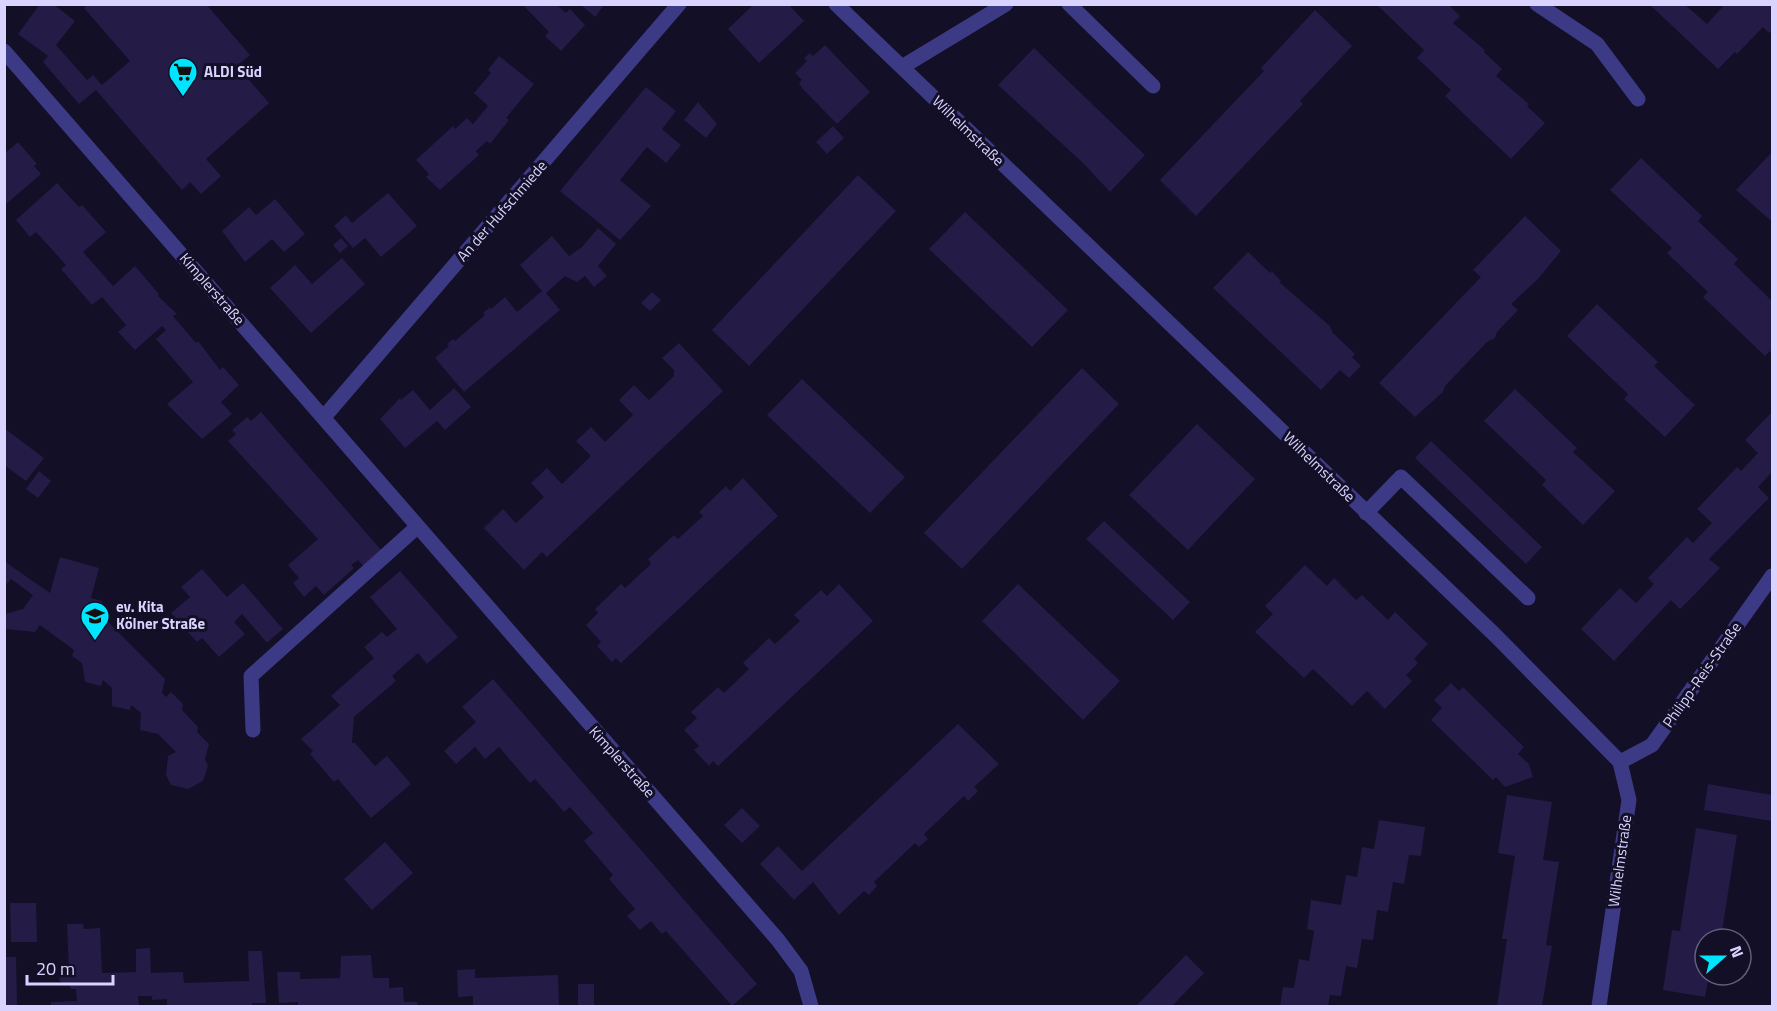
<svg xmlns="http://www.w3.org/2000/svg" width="1777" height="1011" viewBox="0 0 1777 1011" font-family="'Titillium Web',sans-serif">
<rect width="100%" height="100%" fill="#130f26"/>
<!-- building -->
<path fill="#241b47" d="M40 4H53L75 21 56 45 87 80 93 75 102 85 130 61 84 8 88 4H206L250 55 237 66 269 103 206 159 221 176 201 194 190 182 182 190 96 90 79 104 43 62 48 56 18 34Z
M522 4H556L566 13 570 9 585 25 561 51 545 36 549 32Z
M580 4H605L595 17Z
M754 4H788L804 21 759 63 728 29Z
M1376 4H1448L1460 16 1453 23 1485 50 1484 52 1502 69 1496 76 1529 104 1527 106 1545 123 1511 159 1445 96 1451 90 1417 58 1424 50Z
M1649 4H1684L1707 24 1725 4H1772V30L1769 33 1763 27 1737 54 1735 52 1718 69Z
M1315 10 1352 46 1300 101 1303 104 1196 216 1160 180 1264 71 1261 68Z
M825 45 870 92 837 124 802 88 799 83 802 80 795 73 807 61 804 58 810 53 813 56Z
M1034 48 1145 155 1110 192 1083 163 998 85Z
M499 56 534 84 506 118 509 120 490 144 487 141 476 151 479 155 440 190 426 177 429 174 416 160 453 126 455 129 467 118 473 124 488 106 474 93 491 73 488 70Z
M646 87 676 111 662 129 681 145 666 163 647 147 620 180 651 206 620 240 560 191Z
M698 102 717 124 706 138 684 120Z
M833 126 844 138 827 154 816 142Z
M18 142 37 164 34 166 41 174 4 206V154Z
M1772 152V218L1770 220 1736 190Z
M1641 158 1702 216 1698 221 1738 259 1734 264 1772 301V354L1770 351 1765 356 1703 297 1708 292 1667 253 1672 248 1610 190Z
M858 175 896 211 749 366 712 330Z
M57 183 79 207 82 205 106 232 83 252 113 286 135 266 159 294 158 296 177 314 173 316 184 329 196 343 198 341 220 370 223 367 239 385 221 402 232 414 202 439 167 404 193 382 156 339 166 330 162 326 135 350 118 332 126 325 102 297 92 305 61 269 66 265 36 232 30 237 16 220Z
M388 193 417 226 381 257 365 238 353 248 334 226 346 215 352 223Z
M275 199 305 234 284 252 272 239 245 262 222 231 249 207 256 215Z
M965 212 1068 310 1032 347 929 249Z
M1525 216 1561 251 1538 279 1511 304 1518 310 1497 332 1495 338 1487 342 1445 386 1443 392 1415 417 1379 383 1481 277 1473 270Z
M598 228 616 244 598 266 607 276 594 287 585 276 577 282 565 276 546 293 560 310 464 392 435 358 449 346 447 344 453 339 455 341 485 315 483 313 489 308 491 309 505 297 517 312 542 291 520 265 552 236 569 256 582 247Z
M341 238 348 246 340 253 333 245Z
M1248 252 1270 273 1272 271 1276 276 1281 281 1279 282 1330 326 1333 333 1355 354 1352 357 1361 366 1349 378 1340 370 1321 390 1213 288Z
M342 258 365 284 311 333 270 288 295 265 312 284Z
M652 292 661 300 650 311 641 303Z
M1597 304 1658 362 1654 366 1695 405 1665 437 1624 399 1628 394 1567 336Z
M679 343 723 391 547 557 542 552 524 570 484 528 503 509 516 523 544 497 531 483 547 468 562 484 591 456 576 441 591 427 605 442 633 415 619 400 634 385 649 400 674 376V370L662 358Z
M1082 368 1119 404 962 569 924 533Z
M802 379 905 477 870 513 767 415Z
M454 388 471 407 445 430 437 421 405 448 380 419 400 398 401 400 413 390 430 410Z
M1515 389 1577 448 1573 452 1615 491 1583 525 1542 485 1546 480 1484 421Z
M261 412 382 551 364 567 358 560 351 565 354 568 324 595 316 586 304 597 293 583 299 578 288 565 318 539 228 441 236 434 232 430 247 417 251 421Z
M1772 412V472L1758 487 1769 498 1709 559 1720 568 1701 588 1680 609 1671 600 1614 661 1581 629 1620 588 1636 603 1654 584 1648 578 1687 537 1693 543 1712 523 1697 509 1737 467 1741 471 1758 453 1745 440Z
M1197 424 1255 479 1188 550 1129 495Z
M4 428 44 458 26 481 4 465Z
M1431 441 1542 547 1526 564 1415 458Z
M39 471 51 481 38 498 26 489Z
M743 478 778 516 621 663 616 658 612 662 597 646 601 642 586 625 598 613 595 609 621 584 625 588 651 564 648 559 674 535 678 539 703 516 699 512 726 486 730 491Z
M1104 521 1190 602 1173 620 1086 539Z
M60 557 99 568 91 598 102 601 104 618 165 679 162 693 166 697 171 692 183 704 182 710 198 727 197 732 209 744 205 759 208 766 203 781 188 789 171 785 166 775 168 756 176 752 158 734 140 730 141 713 131 705 130 710 112 706V688L103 680 101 686 85 682 82 663 72 656 74 650 40 625 35 632 6 629 5 614 23 609 33 595 11 579 4 587V561L50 593Z
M1305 565 1327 586 1334 578 1356 600 1362 595 1388 620 1395 612 1428 644 1414 659 1418 663 1406 675 1412 681 1385 709 1367 691 1352 706 1313 669 1304 678 1255 632 1273 614 1265 606Z
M202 569 227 597 243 583 283 629 267 643 242 614 234 622 245 634 219 657 202 638 197 642 171 613 190 597 181 587Z
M400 571 458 637 427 664 418 653 392 676 396 681 354 717 352 743H355L375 766 387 756 411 784 371 818 338 779 334 782 310 754 313 751 301 739 340 705 331 696 374 658 364 647 382 632 387 637 397 629 370 597Z
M839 584 873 621 718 766 713 761 709 766 694 750 699 746 684 730 697 718 691 712 718 687 724 693 749 669 743 663 769 638 775 644 800 621 794 615 821 590 827 596Z
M1018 584 1120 681 1083 720 982 621Z
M493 679 757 984 732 1006 666 931 662 934 651 921 640 930 627 916 635 909 609 879 613 875 584 841 593 833 570 807 564 812 535 779 530 783 499 747 485 759 475 747 456 764 444 751 476 722 462 707Z
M1451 683 1459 691 1463 687 1524 747 1518 754 1529 764 1533 777 1505 787 1496 777 1493 780 1431 720 1442 708 1434 700Z
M958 724 999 764 974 787 978 791 968 801 964 796 924 834 928 839 919 847 915 843 874 882 877 886 869 895 864 891 839 915 813 882 794 900 760 864 778 846 802 871Z
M1708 784 1772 795V821L1704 810Z
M1507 795 1552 802 1543 860 1559 862 1546 945 1552 946 1542 1006H1497L1507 939H1502L1515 856 1498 853Z
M742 808 760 826 742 843 724 825Z
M1379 820 1425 827 1421 856 1409 855 1404 884 1393 882 1388 912 1377 910 1373 940 1362 939 1357 968 1346 966 1341 996 1330 995 1328 1006H1280L1283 987 1294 988 1299 959 1309 961 1314 931 1307 929 1311 900 1341 905 1346 875 1357 877 1362 847 1374 849Z
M1696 828 1737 835 1721 938 1705 939V975H1709L1705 997 1663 990 1672 930 1680 931Z
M385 842 413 873 372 910 344 879Z
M10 903H36L37 942H11Z
M67 924H83L84 929 100 928 102 973 136 972V949L150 948 151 973 183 972 184 983 249 981 248 951H262L266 1003H252L253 1006H167V999L152 1000V996H138L139 1006H51V1002L77 1001 76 989H71L69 983H62L59 980 62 971H69Z
M371 955 373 978H389V988L403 987 404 1002H417L418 1006H298V1002L279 1003 277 972H300V979L340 978 341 956Z
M1186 955 1204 973 1172 1006H1136Z
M4 957H16L17 1006H4Z
M475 969V978L558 975 559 1006H473V996L458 997 457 970Z
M578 984H594V1006H578Z"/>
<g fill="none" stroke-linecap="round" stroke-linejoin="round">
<!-- minor -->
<path stroke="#3d3a85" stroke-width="15" d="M836 4 1495 635 1620 762 1629 800 1599 1006
M1069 4 1153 86
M1537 4 1597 44 1638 99
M4 51 778 940 801 971 811 1006
M902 67 1006 4
M324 417 679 4
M1366 513 1401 477 1528 598
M253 730 251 676 417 527
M1620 762 1652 745 1772 576"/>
</g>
<!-- icons -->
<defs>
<g id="supermarket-pin" transform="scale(1.5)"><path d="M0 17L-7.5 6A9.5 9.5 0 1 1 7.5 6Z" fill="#00e5ff" stroke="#130f26"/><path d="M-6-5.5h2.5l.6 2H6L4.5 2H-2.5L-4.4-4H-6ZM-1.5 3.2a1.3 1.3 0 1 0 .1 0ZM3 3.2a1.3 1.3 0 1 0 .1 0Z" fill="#111"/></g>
<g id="school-pin" transform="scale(1.5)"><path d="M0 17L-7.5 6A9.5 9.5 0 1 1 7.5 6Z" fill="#00e5ff" stroke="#130f26"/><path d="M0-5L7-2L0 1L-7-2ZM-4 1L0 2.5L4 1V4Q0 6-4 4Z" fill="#111"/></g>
</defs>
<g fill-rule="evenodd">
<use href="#supermarket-pin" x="183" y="72"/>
<use href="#school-pin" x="95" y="616"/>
</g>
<g text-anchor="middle" stroke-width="6" stroke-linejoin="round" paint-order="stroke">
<!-- poi labels -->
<g font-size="15" font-weight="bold" fill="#d9d4ff" stroke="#130f26" text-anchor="start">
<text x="204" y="77">ALDI Süd</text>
<text x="116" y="612">ev. Kita<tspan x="116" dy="17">Kölner Straße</tspan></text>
</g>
<!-- street labels -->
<g font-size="15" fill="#d9d4ff" stroke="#130f26">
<text transform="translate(968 131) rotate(44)" y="5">Wilhelmstraße</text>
<text transform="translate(502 211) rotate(-49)" y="5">An der Hufschmiede</text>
<text transform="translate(212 289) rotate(49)" y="5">Kimplerstraße</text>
<text transform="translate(1319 467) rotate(44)" y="5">Wilhelmstraße</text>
<text transform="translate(1702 675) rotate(-55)" y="5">Philipp-Reis-Straße</text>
<text transform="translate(622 762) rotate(48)" y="5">Kimplerstraße</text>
<text transform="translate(1620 861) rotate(-82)" y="5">Wilhelmstraße</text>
</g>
</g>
<!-- border -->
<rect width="1777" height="1011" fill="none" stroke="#d9d4ff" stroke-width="12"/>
<!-- north arrow -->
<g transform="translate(1723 957) rotate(69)"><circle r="28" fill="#130f26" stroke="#625e7d" stroke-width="1.5"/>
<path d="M0-4.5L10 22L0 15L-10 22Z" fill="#00e5ff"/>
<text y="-9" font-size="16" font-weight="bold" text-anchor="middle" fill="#d9d4ff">N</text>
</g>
<!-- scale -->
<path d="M27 975v9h86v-9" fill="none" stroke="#d9d4ff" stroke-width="3"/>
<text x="36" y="975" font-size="18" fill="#d9d4ff" stroke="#130f26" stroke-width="4.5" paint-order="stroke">20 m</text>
</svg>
